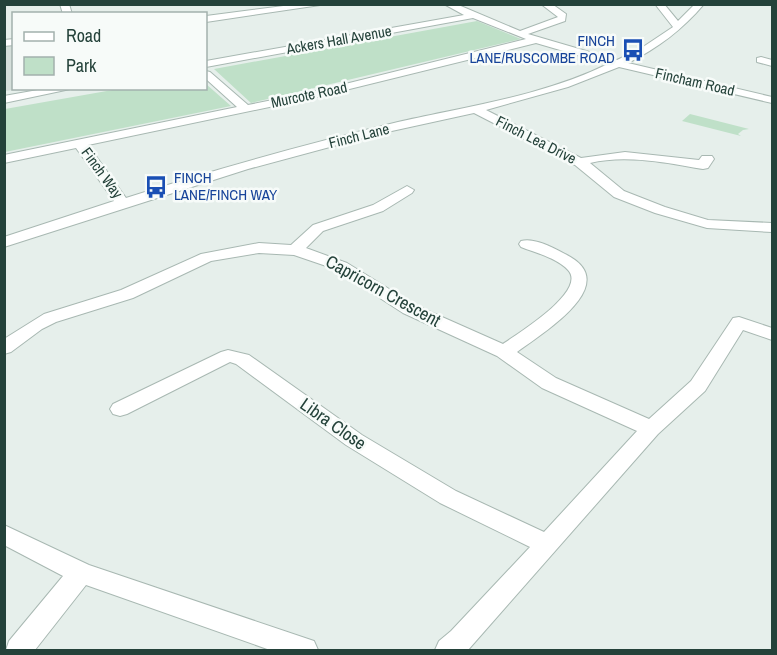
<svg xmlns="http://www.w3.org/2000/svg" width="777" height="655" viewBox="0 0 777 655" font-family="'Archivo Narrow',sans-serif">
<rect width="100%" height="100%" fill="#e6efeb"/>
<!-- built -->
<path fill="#d4dfda" d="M13 45 14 88 22 89 5 91V47Z"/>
<!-- green -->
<path fill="#bfe0c8" d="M477 21 521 39 251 103 214 69Z
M206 84 231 106 5 152V109L118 89 206 88Z
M690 114 749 129 743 130 738 134 741 136 682 121Z"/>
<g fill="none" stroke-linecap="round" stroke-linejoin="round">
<!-- minor casing -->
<g stroke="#a8b8b2" stroke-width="2">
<path id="minor" d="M60 4H69L72 14H63Z
M299 4H327L206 22V16Z
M444 4H456L520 31 558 17 541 4H552L566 14 565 21 528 34 617 60 640 49 673 27 655 4H664L678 21 695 4H704C682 30 658 48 628 63L772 97V103L619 67 568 87 486 110 581 158 625 152 699 160 702 156H712L714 159 708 168 703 169C667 163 626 154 590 163L624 191 665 207 708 220 772 223V232L707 228 655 213 614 197 575 165 474 113 378 134 248 169 4 247V237L114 201 76 148 4 163V155L237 107 206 79V71L210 72 248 105 317 91 526 39 473 18 206 67V61L464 15ZM536 43 608 64C543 96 468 106 398 122 307 144 216 169 126 198L88 145 317 97Z
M14 39V45L4 46V40Z
M761 57 772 60V66L757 62V58Z
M49 88H75L4 103V96Z
M407 186 414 190 412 193 383 211 323 231 306 248 347 263 415 305 503 344C517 334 588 291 568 270 557 258 536 253 521 247L519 244 521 241C534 237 554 248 565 254 625 283 544 332 517 352L556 378 649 419 691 381 733 318 739 317 772 328V340L743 330 705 391 658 434 468 650H435L439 641 451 631 530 547 440 503 346 445 236 364 230 362 127 414 120 416 113 414 110 409 113 404 221 352 228 350 249 355 362 435 456 491 544 532 637 431 542 388 497 356 403 313 335 269 294 255 259 253 211 261 133 298 56 322 42 329 11 352 4 354V339L44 314 121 290 201 254 259 243 291 245 313 225 373 205Z
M4 525 89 565 314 641 318 650H270L86 585 35 650H6L9 641 63 576 4 545Z"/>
</g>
<!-- minor -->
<use href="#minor" fill="#fff" fill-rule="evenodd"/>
</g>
<!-- icons -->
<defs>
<g id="bus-bare" transform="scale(1.8)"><path d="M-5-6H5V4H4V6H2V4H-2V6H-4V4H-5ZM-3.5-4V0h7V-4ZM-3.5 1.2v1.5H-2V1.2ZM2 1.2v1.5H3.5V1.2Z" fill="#1a4fb4" stroke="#f7fbf9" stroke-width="2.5" paint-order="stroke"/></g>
</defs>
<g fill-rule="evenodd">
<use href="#bus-bare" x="633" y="50"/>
<use href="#bus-bare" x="156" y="187"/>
</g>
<g text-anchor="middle" stroke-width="5" stroke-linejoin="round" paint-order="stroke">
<!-- far-street labels -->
<g font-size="15" fill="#24423a" stroke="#f7fbf9">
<text transform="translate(339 40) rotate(-10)" y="5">Ackers Hall Avenue</text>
<text transform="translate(695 82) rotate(13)" y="5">Fincham Road</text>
<text transform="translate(309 95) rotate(-12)" y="5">Murcote Road</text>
<text transform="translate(359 136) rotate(-14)" y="5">Finch Lane</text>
<text transform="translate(536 140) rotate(27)" y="5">Finch Lea Drive</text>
<text transform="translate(102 173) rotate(54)" y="5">Finch Way</text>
</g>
<!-- far-transit labels -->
<g font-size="15" fill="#164399" stroke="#f7fbf9" text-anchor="end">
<text x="615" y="46">FINCH<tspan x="615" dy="17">LANE/RUSCOMBE ROAD</tspan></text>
<text x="174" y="183" text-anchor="start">FINCH<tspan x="174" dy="17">LANE/FINCH WAY</tspan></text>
</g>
<!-- street labels -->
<g font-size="18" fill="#24423a" stroke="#f7fbf9">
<text transform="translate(383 291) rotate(29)" y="6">Capricorn Crescent</text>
<text transform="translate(333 424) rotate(35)" y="6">Libra Close</text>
</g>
</g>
<!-- border -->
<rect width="777" height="655" fill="none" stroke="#24423a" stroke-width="12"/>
<!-- legend -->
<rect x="12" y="12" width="195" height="78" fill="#f7fbf9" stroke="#a3b1ad" stroke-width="1.5"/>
<rect x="24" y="32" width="30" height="9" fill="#ffffff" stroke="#a3b1ad" stroke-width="1.5"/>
<text x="66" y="42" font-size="18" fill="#24423a">Road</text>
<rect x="24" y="57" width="30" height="18" fill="#bfe0c8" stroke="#a3b1ad" stroke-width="1.5"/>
<text x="66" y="72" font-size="18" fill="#24423a">Park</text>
</svg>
